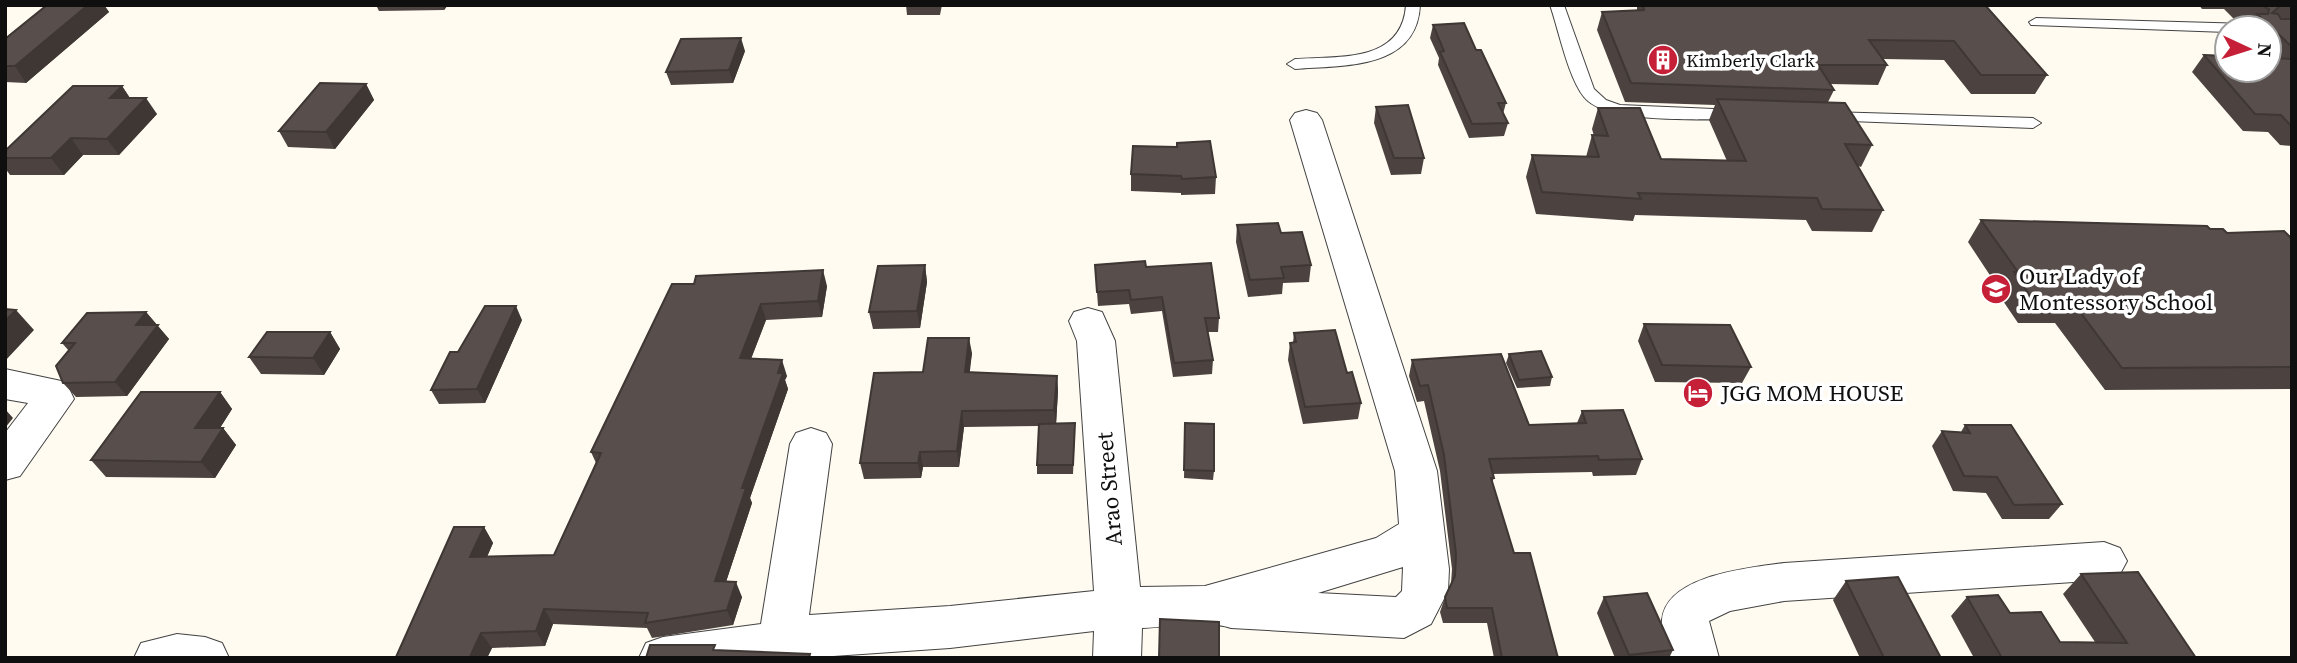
<svg xmlns="http://www.w3.org/2000/svg" width="2297" height="663" viewBox="0 0 2297 663" font-family="'Source Serif 4',serif">
<rect width="100%" height="100%" fill="#fffbf1"/>
<g fill="none" stroke-linecap="round" stroke-linejoin="round">
<!-- service casing -->
<g stroke="#424242" stroke-width="2">
<path id="service" d="M1406 5H1420C1417 70 1344 65 1295 69L1287 64 1295 59C1340 56 1402 63 1406 5Z
M1550 5H1564L1594 89 1606 100 1620 105 1737 110 1745 115 1737 120C1701 118 1606 125 1584 97 1568 77 1559 31 1550 5Z
M2036 18 2249 24 2256 28H2227V32L2031 25 2029 22Z
M1830 112 2033 118 2041 123 2033 128 1824 120V114Z"/>
</g>
<!-- minor casing -->
<g stroke="#424242" stroke-width="2">
<path id="minor" d="M1306 110 1317 113 1322 120 1437 471 1449 569 1448 591 1431 624 1404 638 1231 628C1208 620 1168 627 1142 628L1141 658H1093L1094 631 950 648 804 658H639L646 643 663 637 761 624 790 444 796 433 811 428 826 433 832 444 809 615 950 606 1094 591 1077 341 1069 321 1074 312 1088 308 1102 312 1115 341 1140 587 1205 586 1376 538 1399 524 1395 471 1290 120 1295 113ZM1403 567 1402 591 1396 597 1318 593Z
M5 369 66 382 74 399 20 476 5 480V433L28 403 5 399Z
M2104 542 2120 548 2127 561 2120 574 2104 580 1784 601 1730 611 1709 621 1719 658H1671C1667 646 1660 633 1662 620 1666 575 1749 568 1784 563Z
M177 634 205 637 222 643 229 658H134L141 643Z"/>
</g>
<!-- service -->
<use href="#service" fill="#fff" fill-rule="evenodd"/>
<!-- minor -->
<use href="#minor" fill="#fff" fill-rule="evenodd"/>
</g>
<!-- wall -->
<path fill="#4c4340" d="M47 5H104L109 12 26 83 5 82V39Z
M376 5H448L444 10 379 11Z
M906 5H942L940 15H907Z
M1637 5H1985L2047 75 2035 94H1971L1944 60 1883 59 1887 65 1878 85 1830 84 1834 90 1828 102 1872 145 1861 167 1858 166 1883 210 1872 232 1812 231 1806 220 1635 215 1633 221 1536 214 1526 177 1532 155 1586 157 1592 135 1594 136 1592 129 1598 108 1661 159 1727 161 1709 120 1715 105 1625 102 1597 30 1602 12 1637 10Z
M2199 5H2292V146L2280 145 2268 132 2243 131 2192 72 2204 55 2273 58 2269 54V28H2247L2251 23 2249 21H2236L2224 9H2202Z
M1433 25 1476 50 1506 103 1503 114 1508 123 1504 136 1469 138 1438 65 1439 58 1430 38Z
M745 51 733 83 671 85 666 72Z
M366 84 374 100 335 149 288 147 279 131Z
M122 86 130 98 157 114 119 155H83L64 175H10L5 168V151Z
M1376 107 1424 158 1421 174 1391 175 1374 123Z
M1177 143 1216 177 1215 194 1181 195V193L1131 191V174L1177 147Z
M1981 220 2210 229 2227 233 2292 239V389L2105 390 2055 323H2018L1999 295 2001 292 1968 242Z
M1237 225 1281 233 1311 265 1309 282 1283 283 1282 294 1248 297 1236 242Z
M925 265 927 282 920 328 873 329 869 312Z
M1095 265 1146 267 1219 318 1218 332H1208L1213 360 1212 374 1173 377 1162 311 1131 314 1129 304 1098 306Z
M672 284 827 286 822 317 766 320 751 359 787 376 785 380 788 389 750 498 752 503 726 582 742 597 733 625 652 638 647 628 553 624 545 646 492 648 487 658H396L484 527 493 543 487 557 554 555 596 463 591 452Z
M146 312 169 339 127 396 76 397 63 383 69 351 62 343Z
M522 320 485 403 439 404 431 390Z
M1644 324 1751 367 1742 383 1655 382 1638 341Z
M330 332 340 349 324 375 261 374 249 357Z
M1294 333 1347 373 1361 403 1358 419 1303 424 1288 360 1290 343H1293Z
M972 353 969 372 1057 376 1058 391 1056 423 1075 432 1073 474H1037V465L1039 426 964 427 959 467H923L921 478 864 479 860 463 923 372Z
M1509 354 1552 377 1550 386 1517 388 1506 363Z
M1412 360 1529 425 1577 423 1582 411 1642 459 1636 475 1593 476 1592 472 1493 474 1494 478 1492 483 1514 553 1558 658H1494L1487 623H1443L1440 612 1445 597 1451 584 1452 569 1440 471 1424 401 1417 402 1409 376Z
M220 392 232 409 220 428H223L236 445 215 478 106 477 91 460Z
M1185 423 1214 471 1213 480 1184 478Z
M1965 425 2062 504 2049 519H2002L1986 493 1953 491 1932 446 1942 431 1961 432Z
M2081 574 2196 658H1974L1951 616 1967 597 2010 613 2060 642H2095L2063 594Z
M1846 581 1941 658H1860L1833 600Z
M1604 597 1673 650 1669 658H1615L1597 613Z"/>
<!-- shaded-wall -->
<path fill="#3e3734" d="M88 5H104L109 12 26 83 15 66Z
M442 5H448L444 10Z
M741 38 745 51 733 83 729 70Z
M366 84 374 100 335 149 326 132Z
M122 86 133 103 110 98Z
M146 98 157 114 119 155 107 139Z
M71 138 83 155 64 175 51 158Z
M925 265 927 282 920 328 917 311Z
M823 270 827 286 822 317 818 301Z
M761 304 766 320 745 374 740 358Z
M516 306 522 320 485 403 477 389Z
M16 310 34 330 5 361V321Z
M146 312 169 339 127 396 115 382 136 325Z
M330 332 340 349 324 375 313 358Z
M969 338 972 353 968 388 965 372Z
M782 360 787 376 785 380 788 389 750 498 752 503 721 597 715 581Z
M1057 376 1058 391 1056 426 1054 410Z
M220 392 232 409 209 445 195 428Z
M5 409 13 418 5 428Z
M962 411 964 427 959 467 957 451Z
M223 428 236 445 215 478 201 462Z
M920 452 923 467 921 478 918 463Z
M484 527 493 543 480 572 470 557Z
M736 582 742 597 733 625 727 610Z
M544 609 553 624 545 646 536 631Z
M481 633 492 648 487 658H471L470 657Z"/>
<!-- building -->
<path fill="#584e4b" stroke="#3e3734" stroke-width="2" d="M47 5H88L15 66H5V39Z
M1643 5H1985L2047 75H1981L1954 41 1869 40 1887 65H1818L1834 90 1631 83 1602 12 1644 10Z
M2261 5H2292L2280 6 2272 13 2278 14 2281 19H2292V47L2257 14H2268L2269 9Z
M1464 23 1476 50H1481L1506 103H1498L1508 123 1472 124 1440 52 1444 51 1433 25Z
M741 38 729 70 666 72 681 39Z
M2204 55 2227 56V70H2269V58L2292 59V127L2281 115 2255 114Z
M320 83 366 84 326 132 279 131Z
M73 86H122L110 98H146L107 139 71 138 51 158H5V151Z
M1717 99 1845 103 1872 145 1845 144 1883 210 1822 209 1817 198 1638 193 1641 199 1542 192 1532 155 1599 157 1592 135 1608 136 1598 108H1640L1661 159 1746 161Z
M1408 105 1424 158H1394L1376 107Z
M1210 141 1216 177 1182 179 1181 176 1131 174 1133 146 1177 147V143Z
M1981 220 2207 226 2210 229H2223L2227 233 2284 231 2292 239V367L2122 368 2071 300H2033L2014 272H2018Z
M1278 223 1281 233 1302 232 1311 265 1281 267 1284 278 1250 280 1237 225Z
M1145 261 1146 267 1211 263 1219 318H1205L1213 360 1174 363 1162 297 1131 300 1129 290 1097 292 1095 265Z
M925 265 917 311 869 312 878 266Z
M823 270 818 301 761 304 740 358 782 360 778 373H783L742 488H746L715 581 736 582 727 610 645 623 648 613 544 609 536 631 481 633 470 657H396L454 527H484L470 557 554 555 601 453 591 452 672 284H694L696 276Z
M485 306H516L477 389 431 390 450 352H458Z
M5 309 16 310 5 321Z
M146 312 136 325H158L115 382 63 383 56 366 75 343H62L87 313Z
M1644 324 1730 325 1751 367 1662 365Z
M1335 330 1347 373 1352 372 1361 403 1305 407 1290 343 1296 342 1294 333Z
M267 332H330L313 358 249 357Z
M928 338H969L965 372 1057 376 1054 410 962 411 957 451 920 452 918 463H860L874 373 923 372Z
M1541 351 1552 377 1519 380 1509 354Z
M1501 354 1529 425 1586 423 1582 411 1623 410 1642 459 1599 460 1598 456 1489 459 1494 478H1491L1514 553H1530L1558 658H1502L1492 608H1447L1445 597 1455 576 1456 554 1444 455 1428 385 1420 386 1412 360Z
M141 392H220L195 428H223L201 462 91 460Z
M1075 423 1073 465H1037L1039 424Z
M1185 423 1214 424V471L1184 470Z
M1965 425H2011L2062 504 2014 505 1997 477 1964 476 1942 431 1970 433Z
M2138 572 2196 658H2002L1967 597 1998 595 2010 613 2041 612 2060 642 2127 643 2081 574Z
M1898 577 1941 658H1884L1846 581Z
M1647 593 1673 650 1629 655 1604 597Z
M1160 619 1219 622V658H1159Z
M650 645H715L713 650 810 654 809 658H646Z"/>
<!-- icons -->
<defs>
<g id="building-disc" transform="scale(1.575)"><circle r="9.5" fill="#c62038" stroke="#fff"/><path d="M-4-6H4V6H1V3H-1V6H-4ZM-2.5-4.3h1.7v1.8h-1.7ZM.8-4.3h1.7v1.8H.8ZM-2.5-1h1.7V.8h-1.7ZM.8-1h1.7V.8H.8Z" fill="#fff"/></g>
<g id="school-disc" transform="scale(1.575)"><circle r="9.5" fill="#c62038" stroke="#fff"/><path d="M0-5L7-2L0 1L-7-2ZM-4 1L0 2.5L4 1V4Q0 6-4 4Z" fill="#fff"/></g>
<g id="hotel-disc" transform="scale(1.575)"><circle r="9.5" fill="#c62038" stroke="#fff"/><path d="M-6-4.5h1.5V1H6V5H4.5V3h-9V5H-6ZM-4 0a1.8 1.8 0 1 1 3.6 0ZM.5 0V-2.5h3Q6-2.5 6 0Z" fill="#fff"/></g>
</defs>
<g fill-rule="evenodd">
<use href="#building-disc" x="1663" y="60"/>
<use href="#school-disc" x="1996" y="289"/>
<use href="#hotel-disc" x="1698" y="393"/>
</g>
<g text-anchor="middle" stroke-width="7" stroke-linejoin="round" paint-order="stroke">
<!-- far-poi labels -->
<g font-size="19" fill="#0f0f0f" stroke="#fff" text-anchor="start">
<text x="1686" y="67">Kimberly Clark</text>
</g>
<!-- poi labels -->
<g font-size="23" fill="#0f0f0f" stroke="#fff" text-anchor="start">
<text x="2019" y="284">Our Lady of<tspan x="2019" dy="26">Montessory School</tspan></text>
<text x="1721" y="401">JGG MOM HOUSE</text>
</g>
<!-- street labels -->
<g font-size="23" fill="#0f0f0f" stroke="#fff">
<text transform="translate(1109 489) rotate(-95)" y="8">Arao Street</text>
</g>
</g>
<!-- border -->
<rect width="2297" height="663" fill="none" stroke="#0f0f0f" stroke-width="14"/>
<!-- north arrow -->
<g transform="translate(2248 49) rotate(94)"><circle r="33" fill="#ffffff" stroke="#9f9f9f" stroke-width="2"/>
<path d="M0-5L12 26L0 18L-12 26Z" fill="#c62038"/>
<text y="-10" font-size="19" font-weight="bold" text-anchor="middle" fill="#0f0f0f">N</text>
</g>
</svg>
